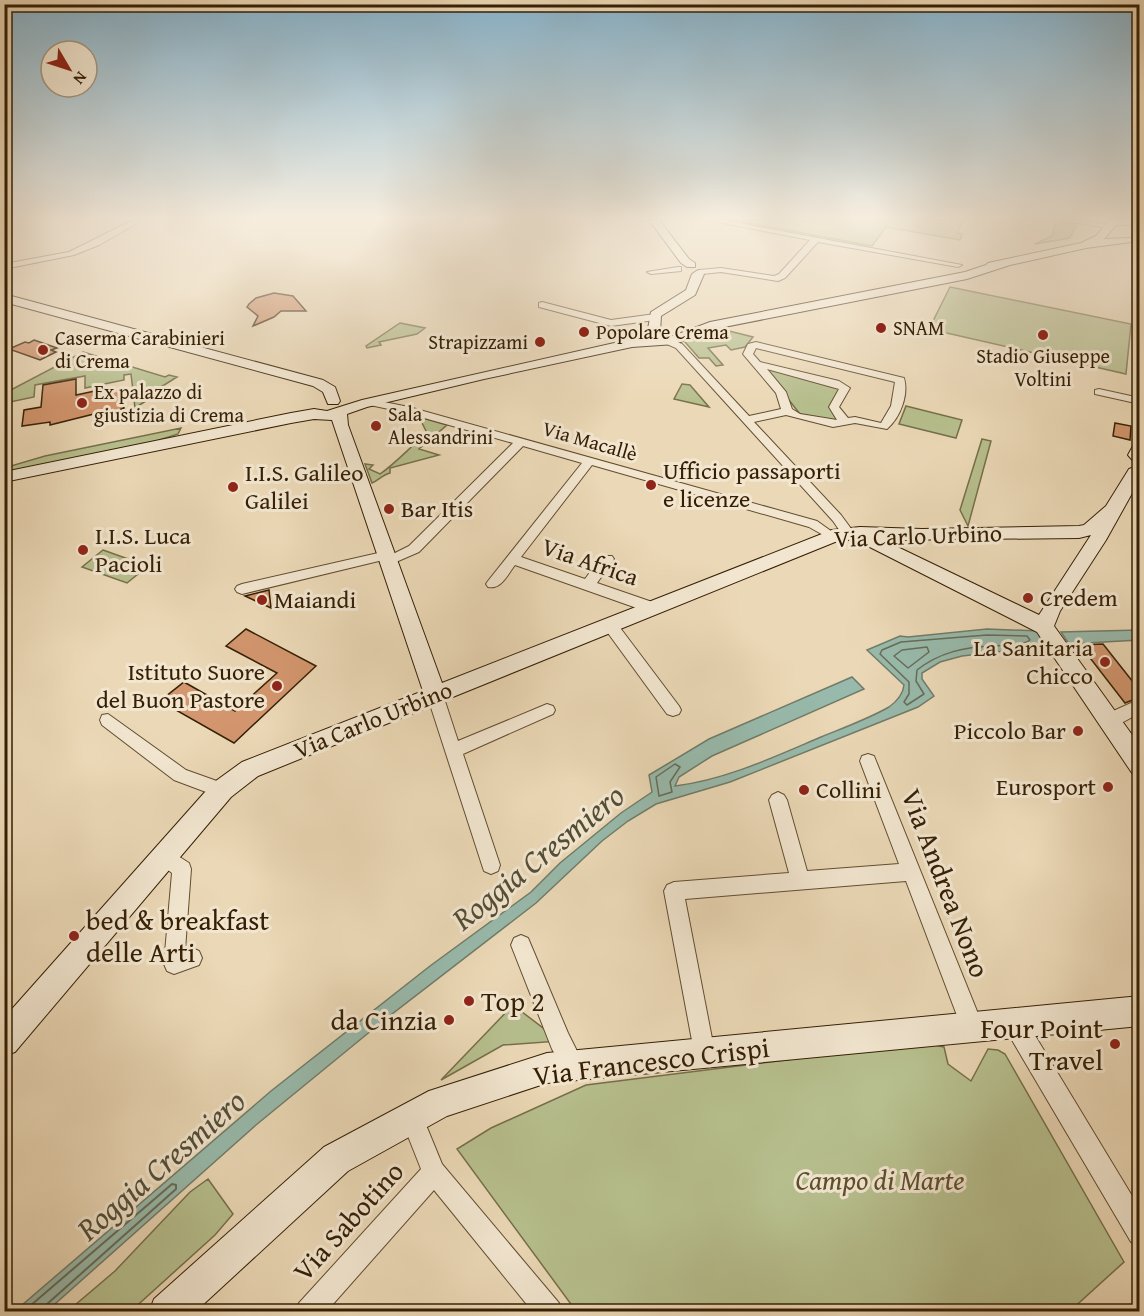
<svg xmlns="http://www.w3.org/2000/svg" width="1144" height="1316" viewBox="0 0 1144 1316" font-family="'Gentium Book Plus',serif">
<rect width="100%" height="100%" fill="#ebd8b6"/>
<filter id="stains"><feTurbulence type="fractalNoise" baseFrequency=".00333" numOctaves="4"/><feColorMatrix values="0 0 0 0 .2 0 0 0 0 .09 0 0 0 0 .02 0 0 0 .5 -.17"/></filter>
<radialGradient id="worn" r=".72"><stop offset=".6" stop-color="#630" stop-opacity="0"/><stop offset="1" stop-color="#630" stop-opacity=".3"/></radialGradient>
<!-- green -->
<path fill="#b7bf8e" stroke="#766f49" stroke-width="1.5" d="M732 220H963L957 233 962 234 960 240 886 227 872 246Z
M1056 222 1076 225 1070 238 1035 244 1052 236Z
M950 287 1131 324 1126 374 929 329Z
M400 323 425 328 417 334 379 342 381 345 367 348 366 346Z
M721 329 753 337 745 347 731 350 726 345 708 348 723 365 716 366 709 358H699L685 342 690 336Z
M83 352 165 377 169 375 177 377 145 397 149 399 135 408 131 374 124 375V380L85 388V376L35 385 34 397 5 403V406V393Z
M771 369 842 388 834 401 838 420 830 422 800 414 766 371Z
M682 384 690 385 709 407 674 399Z
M906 406 962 420 956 438 899 424Z
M419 417 447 425 419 449 439 455 390 468V473C382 475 378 481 372 483L365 464 373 465 369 469 380 474C396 463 410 447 427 433Z
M181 428 178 434 150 443 5 474 4 468 45 456Z
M982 439 991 441 968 526 960 510Z
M103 550 148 566 127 583 82 567Z
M513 1005 560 1041 503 1045 441 1080Z
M923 1043 944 1047 948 1064 971 1081 988 1049 998 1050 1005 1054 1124 1262 1070 1311H576L457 1149 491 1128 586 1085Z
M208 1179 233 1214 215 1235 131 1311H68L115 1271 190 1192Z"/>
<!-- water -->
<path fill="#98baac" stroke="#707c69" stroke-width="1.5" d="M987 629 1039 631 1048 646 962 656 940 662 922 673V679L934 696 918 707 730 782 656 804 628 821 602 841 536 903 383 1021 256 1125 47 1311 14 1312 271 1091 430 966 531 892 560 863 621 813 652 792 649 775 709 739 852 677 864 689 712 756 679 777 675 786C725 780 774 757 821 737 843 728 868 719 889 707 896 702 903 694 904 685L867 650 900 636 908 637Z
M1139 630V640L1069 644 1061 632Z"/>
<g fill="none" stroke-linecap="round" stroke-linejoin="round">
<!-- shore-far1 -->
<path stroke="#666c58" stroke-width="1.5" d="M987 635 1027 636 1030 640C1020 647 1005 645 993 646 965 647 940 652 917 670L916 681 924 694 907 705 904 702 909 694V682L880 654 882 650 901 642Z
M927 647 929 652 908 668 894 656 902 650Z
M675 764 680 767 670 782 672 792 659 796 656 777Z"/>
<!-- shore -->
<path stroke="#666c58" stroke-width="2" d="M23 1312 172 1184 176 1185V1189L46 1305 44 1312"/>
</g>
<!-- building -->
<path fill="#d3966e" stroke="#351f04" stroke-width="1.5" d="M274 293 293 296 306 311H281L274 317 253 326 258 316 247 307 249 304 256 298Z
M34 340 57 348 51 350 56 352 40 360 9 349 25 342 29 343Z
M76 379V395L109 388H115V390L121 389 124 408 112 413 100 416H94V414L50 425V422L22 426 24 410 41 407 43 385Z
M1115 423 1131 426 1130 440 1113 436Z
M269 590 271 608 245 596Z
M246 629 316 666 234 743 160 701 184 682 235 711 277 673 226 646Z
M1103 644 1133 682 1140 678V697L1125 703 1080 645Z"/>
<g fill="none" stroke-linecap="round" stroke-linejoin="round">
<!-- street casing -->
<g stroke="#624d30" stroke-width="2">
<path id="street" d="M133 220H143L99 245 74 255 4 269V264L69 252Z
M707 220H722L962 265 958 267 818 242 785 278 778 281 721 272 702 274 698 272 699 270 721 268 774 276 779 274 810 240Z
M1059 220H1078L1112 226 1108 228Z
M678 267H681V271L651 274 647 272Z
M542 302 611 320 655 314 660 317 655 320 611 326 539 307V303Z
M662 338H668L682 344 749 416 781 409 776 393 743 354 748 344 756 342 904 378C909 395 900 418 887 429L855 423 833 427 786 415 754 422 841 515 855 534 854 537H844L833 521 676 348 662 342ZM756 348 895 382 891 406 881 423 855 417 848 418 839 407 850 388 839 381 760 362 753 354ZM767 369 839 389 829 407 837 420 800 414 792 409 786 392Z
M1099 389 1140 398V404L1095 394V390Z
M369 399 409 407 817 521 838 536 832 540 809 527 592 465 521 557 585 579 602 556H612L614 559 597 583 658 604 660 608 658 612H648L515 565C508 574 501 590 488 587L486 584 488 581 582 463 523 446 419 552 389 565 384 564 383 560 242 594 237 592 235 589 237 586 242 584 387 551 393 554 409 546 513 443 403 412 365 404V400Z
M610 620 615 621 679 706 681 710 679 714 673 716 667 714 605 629 603 625Z
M435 689 441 691 443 695 458 741 547 704 553 706 555 710 553 714 463 754 500 865 498 871 491 874 484 871 482 865 427 695 429 691Z
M1140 699V713C1129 718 1114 730 1102 726L1100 721 1102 716Z
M108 714 186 770 228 785 231 790 228 795 222 798 174 780 102 725 100 720 102 715Z
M868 754 874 756 876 761 983 1026 980 1034 972 1037 964 1034 906 881 685 899 715 1054 712 1062 704 1065 696 1062 664 891 667 885 674 882 789 873 769 800 772 795 778 792 784 795 787 800 807 871 899 864 860 761 862 756Z
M164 847 189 863 191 869 185 950 192 948 199 951 202 958 199 965 174 974 167 971 164 964 172 873 157 862 155 856 157 850Z
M521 935 528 938 568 1033 584 1065 581 1073 573 1076 565 1073 552 1049 511 945 514 938Z
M1014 1011 1022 1014 1140 1209V1245L1131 1242 1006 1030 1003 1022 1006 1014Z
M411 1105 419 1108 442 1164 559 1303 563 1312H533L434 1190 326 1312H295L299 1303 421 1169 400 1116 403 1108Z"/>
</g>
<!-- secondary casing -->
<g stroke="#351f04" stroke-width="2">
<path id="secondary" d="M649 220H659L689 259 695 263V267H687L681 263Z
M1109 220H1140V224L1116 225 1104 239 1131 238V242L1086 248 1010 265 967 279 714 329 675 344 632 347 484 379 367 407 347 414 348 425 442 683 832 530 860 527 922 529 1079 526 1084 525 1106 506 1129 469 1140 465V479L1106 540 1060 611 1054 626 1140 746V776L1132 773 1037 632 854 539 835 542 258 776 231 797 15 1052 4 1056V1018L213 783 242 762 423 691 332 420 314 419 291 423 4 482V472L291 413 314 409 327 411 362 400 632 339 673 336 710 322 965 272 986 265 988 263 1081 243 1096 236ZM1091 535 1039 615 883 540 1079 538Z
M698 270 704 274 695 295 661 316 660 332H650L648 329 651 312 686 290 692 274Z
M4 294 323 380 335 387 340 401 338 404H328L323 392 313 386 4 302Z
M1140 442V464L1134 462 1128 455 1134 444Z
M1140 996V1026L547 1083 447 1116 348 1171 195 1312H149L154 1299 324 1147 429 1091 547 1053Z"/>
</g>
<!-- street -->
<use href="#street" fill="#f2e6d0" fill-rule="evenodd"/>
<!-- secondary -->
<use href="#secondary" fill="#f2e6d0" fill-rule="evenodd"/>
</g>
<!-- sky -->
<linearGradient id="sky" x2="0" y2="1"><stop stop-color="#88b6d0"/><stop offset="0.54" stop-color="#f6edde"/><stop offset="1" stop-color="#f6edde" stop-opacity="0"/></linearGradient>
<rect width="1144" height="404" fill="url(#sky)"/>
<!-- markers -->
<g fill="#8f2418" stroke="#f2e6d0" stroke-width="2">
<circle cx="881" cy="328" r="6"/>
<circle cx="584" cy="332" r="6"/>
<circle cx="1043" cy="335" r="6"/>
<circle cx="540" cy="342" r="6"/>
<circle cx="43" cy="350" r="6"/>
<circle cx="82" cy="403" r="6"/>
<circle cx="376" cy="426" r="6"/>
<circle cx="651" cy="485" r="6"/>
<circle cx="233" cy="487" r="6"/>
<circle cx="389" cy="509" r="6"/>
<circle cx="83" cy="550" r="6"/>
<circle cx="1028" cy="598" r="6"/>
<circle cx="262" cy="600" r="6"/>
<circle cx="1105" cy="662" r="6"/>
<circle cx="277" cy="686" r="6"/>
<circle cx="1078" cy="731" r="6"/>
<circle cx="1108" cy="787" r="6"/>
<circle cx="804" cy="790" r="6"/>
<circle cx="74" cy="936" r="6"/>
<circle cx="469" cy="1001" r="6"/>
<circle cx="449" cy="1020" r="6"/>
<circle cx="1115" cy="1044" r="6"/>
</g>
<g text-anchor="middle" stroke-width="6" stroke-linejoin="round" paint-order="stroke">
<!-- far-poi labels -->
<g font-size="20" fill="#351f04" stroke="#f2e6d0" text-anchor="start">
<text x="893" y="335">SNAM</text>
<text x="596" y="339">Popolare Crema</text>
<text x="55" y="345">Caserma Carabinieri<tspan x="55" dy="23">di Crema</tspan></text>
<text x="528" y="349" text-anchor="end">Strapizzami</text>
<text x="1043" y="363" text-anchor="middle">Stadio Giuseppe<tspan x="1043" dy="23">Voltini</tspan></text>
<text x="94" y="399">Ex palazzo di<tspan x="94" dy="23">giustizia di Crema</tspan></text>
<text x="388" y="421">Sala<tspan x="388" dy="23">Alessandrini</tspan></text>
</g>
<!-- far-street labels -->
<g font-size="20" fill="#351f04" stroke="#f2e6d0">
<text transform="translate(590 441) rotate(16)" y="7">Via Macallè</text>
</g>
<!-- poi labels -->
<g font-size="24" fill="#351f04" stroke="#f2e6d0" text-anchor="start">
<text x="663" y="479">Ufficio passaporti<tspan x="663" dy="28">e licenze</tspan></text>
<text x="245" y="481">I.I.S. Galileo<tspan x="245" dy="28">Galilei</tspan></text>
<text x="401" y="517">Bar Itis</text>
<text x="95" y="544">I.I.S. Luca<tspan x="95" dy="28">Pacioli</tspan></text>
<text x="1040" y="606">Credem</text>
<text x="274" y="608">Maiandi</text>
<text x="1093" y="656" text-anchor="end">La Sanitaria<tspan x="1093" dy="28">Chicco</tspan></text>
<text x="265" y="680" text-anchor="end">Istituto Suore<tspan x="265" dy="28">del Buon Pastore</tspan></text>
<text x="1066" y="739" text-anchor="end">Piccolo Bar</text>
<text x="1096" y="795" text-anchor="end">Eurosport</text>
<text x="816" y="798">Collini</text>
</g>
<!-- street labels -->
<g font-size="24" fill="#351f04" stroke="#f2e6d0">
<text transform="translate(918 536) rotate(-2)" y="8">Via Carlo Urbino</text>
<text transform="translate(590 562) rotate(19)" y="8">Via Africa</text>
<text transform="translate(373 720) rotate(-22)" y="8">Via Carlo Urbino</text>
</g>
<!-- near-street labels -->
<g font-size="28" fill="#351f04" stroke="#f2e6d0">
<text transform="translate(946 883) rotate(69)" y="10">Via Andrea Nono</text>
<text transform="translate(651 1061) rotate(-7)" y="10">Via Francesco Crispi</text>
<text transform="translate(348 1221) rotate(-48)" y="10">Via Sabotino</text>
</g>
<!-- near-poi labels -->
<g font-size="28" fill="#351f04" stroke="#f2e6d0" text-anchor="start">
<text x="86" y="930">bed &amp; breakfast<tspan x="86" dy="32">delle Arti</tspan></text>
<text x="481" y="1011">Top 2</text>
<text x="437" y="1030" text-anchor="end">da Cinzia</text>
<text x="1103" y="1038" text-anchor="end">Four Point<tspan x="1103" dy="32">Travel</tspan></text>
</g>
<!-- near-park labels -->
<g font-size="28" font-style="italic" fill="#5c4f2d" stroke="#f2e6d0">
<text x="880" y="1190">Campo di Marte</text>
</g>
<!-- near-water labels -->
<g font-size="32" font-style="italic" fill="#534e36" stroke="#f2e6d0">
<text transform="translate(538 857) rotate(-39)" y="11">Roggia Cresmiero</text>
<text transform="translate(161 1165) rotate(-41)" y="11">Roggia Cresmiero</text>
</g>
</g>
<!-- margin -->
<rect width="1144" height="1316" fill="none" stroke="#ebd8b6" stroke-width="24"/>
<rect x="6" y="6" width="1132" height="1304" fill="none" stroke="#351f04" stroke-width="3"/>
<rect x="12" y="12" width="1120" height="1292" fill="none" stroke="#351f04" stroke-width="1.5"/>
<!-- north arrow -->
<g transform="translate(69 69) rotate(129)"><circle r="28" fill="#f2e6d0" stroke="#a6967e" stroke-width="1.5"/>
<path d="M0-4.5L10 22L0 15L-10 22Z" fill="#8f2418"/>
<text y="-9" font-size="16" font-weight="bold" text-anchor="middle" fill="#351f04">N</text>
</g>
<rect width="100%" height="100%" filter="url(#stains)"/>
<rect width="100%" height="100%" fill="url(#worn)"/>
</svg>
